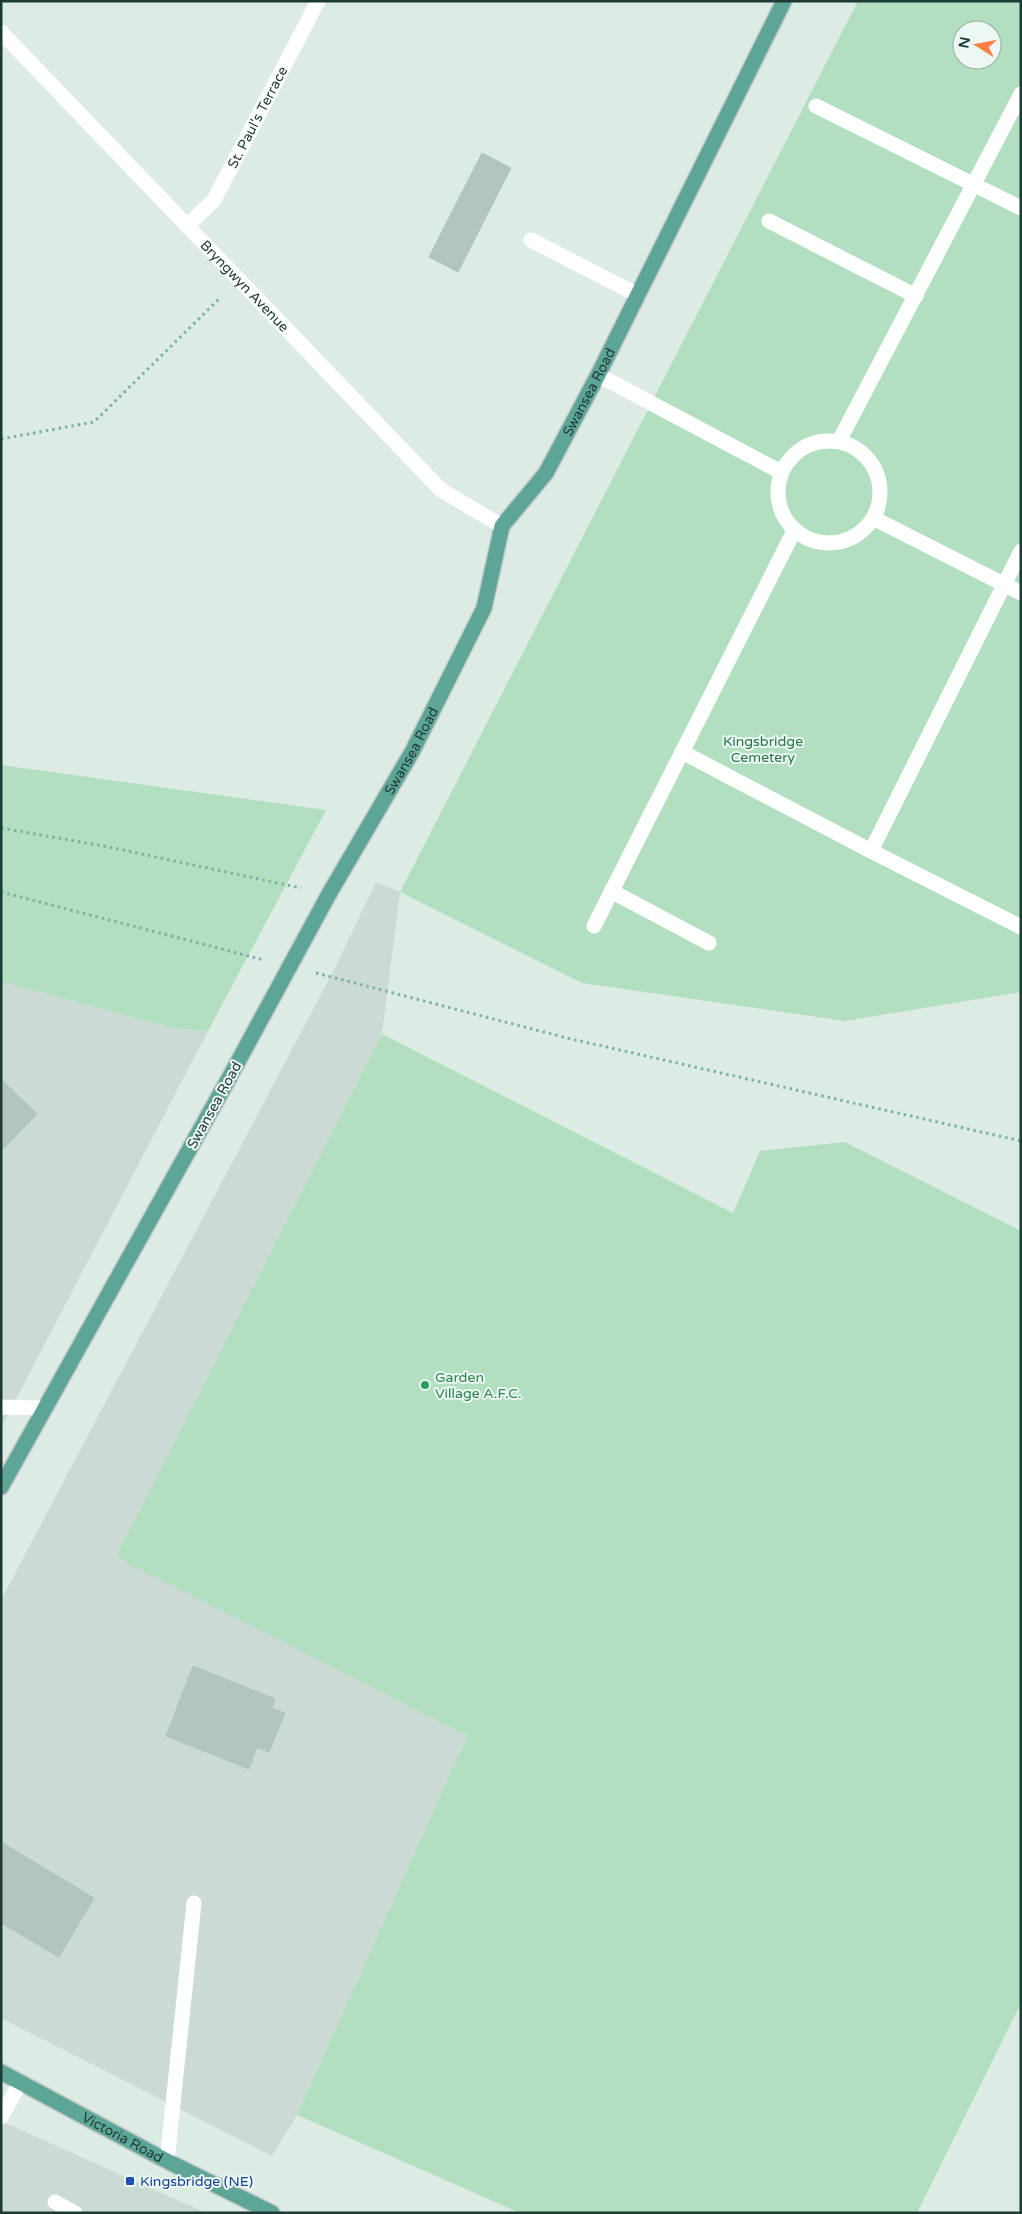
<svg xmlns="http://www.w3.org/2000/svg" width="1022" height="2214" viewBox="0 0 1022 2214" font-family="'Varela Round',sans-serif">
<rect width="100%" height="100%" fill="#ddebe5"/>
<!-- built -->
<path fill="#cbdad4" d="M376 882 400 892 382 1034 117 1557 467 1736 297 2115 272 2156 1 2018V1600L336 966Z
M1 982 173 1028 208 1031 1 1428Z
M1 2121 206 2213H1Z"/>
<!-- green -->
<path fill="#b3dfc1" fill-rule="evenodd" d="M858 1H1021V992L845 1021 582 983 400 892ZM962 30H992V60H962Z
M1 765 326 810 208 1031 173 1028 1 982Z
M382 1034 733 1213 760 1151 845 1142 1021 1231V2003L917 2213H520L297 2115 467 1736 116 1557Z"/>
<!-- building -->
<path fill="#b2c5be" stroke="#afc5bd" d="M482 153 511 168 458 272 429 257Z
M1 1079 37 1114 1 1151Z
M193 1666 275 1699 272 1708 285 1713 269 1752 257 1747 249 1769 166 1736Z
M1 1842 94 1898 59 1957 1 1923Z"/>
<g fill="none" stroke-linecap="round" stroke-linejoin="round">
<!-- major casing -->
<g stroke="#c0c8c6" stroke-width="18">
<g id="major">
<path id="s3" d="M329 894 412 752 484 608 502 526 546 473 598 375 784 1"/>
<path d="M1 1487 228 1080"/>
<path id="s4" d="M1 2072 167 2161 272 2213"/>
</g>
</g>
<!-- path -->
<path stroke="#7ab2a4" stroke-width="3" stroke-dasharray="2.5 4" stroke-linecap="butt" d="M1 439 94 422 220 298
M1 828 109 847 301 888
M1 892 264 960
M316 973 567 1038 1021 1141"/>
<!-- minor -->
<g stroke="#fff" stroke-width="15">
<path id="s1" d="M1 32 441 490 502 526"/>
<path d="M816 106 1021 208"/>
<path d="M769 221 916 296"/>
<path id="s2" d="M187 226 214 200 318 1"/>
<path d="M531 240 638 295"/>
<path d="M598 375 781 472"/>
<circle cx="829" cy="492" r="51"/>
<path d="M839 441 1021 94"/>
<path d="M873 518 1021 593"/>
<path d="M682 752 871 851 1021 551"/>
<path d="M871 851 1021 927"/>
<path d="M611 891 709 943"/>
<path d="M594 926 794 531"/>
<path d="M1 1407 44 1408"/>
<path d="M1 2117 20 2083"/>
<path d="M167 2161 194 1903"/>
<path d="M55 2202 75 2213"/>
</g>
<!-- major -->
<use href="#major" stroke="#5ca597" stroke-width="15"/>
<!-- major-bridge casing -->
<g stroke="#c0c8c6" stroke-width="18" stroke-linecap="butt">
<path id="major-bridge" d="M228 1080 329 894"/>
</g>
<!-- major-bridge -->
<use href="#major-bridge" stroke="#5ca597" stroke-width="15"/>
</g>
<!-- markers -->
<circle fill="#2e9e5b" stroke="#edf7f3" stroke-width="2" cx="425" cy="1385" r="5"/>
<rect fill="#1a4fb4" stroke="#edf7f3" stroke-width="2" x="125" y="2176" width="10" height="10" rx="2.5"/>
<g text-anchor="middle" stroke-width="4" stroke-linejoin="round" paint-order="stroke">
<!-- street labels -->
<g font-size="14" fill="#1d3b35" stroke="#edf7f3">
<text dy="5" stroke="none"><textPath href="#s2" startOffset="131">St. Paul's Terrace</textPath></text>
<text dy="5" stroke="none"><textPath href="#s1" startOffset="352">Bryngwyn Avenue</textPath></text>
<text dy="5" stroke="none"><textPath href="#s3" startOffset="570">Swansea Road</textPath></text>
<text dy="5" stroke="none"><textPath href="#s3" startOffset="165">Swansea Road</textPath></text>
<text transform="translate(214 1105) rotate(-61)" y="5">Swansea Road</text>
<text dy="5" stroke="none"><textPath href="#s4" startOffset="138">Victoria Road</textPath></text>
</g>
<!-- park labels -->
<g font-size="14" fill="#237649" stroke="#edf7f3">
<text x="763" y="746">Kingsbridge<tspan x="763" dy="16">Cemetery</tspan></text>
</g>
<!-- leisure labels -->
<g font-size="14" fill="#27864d" stroke="#edf7f3" text-anchor="start">
<text x="435" y="1382">Garden<tspan x="435" dy="16">Village A.F.C.</tspan></text>
</g>
<!-- transit labels -->
<g font-size="14" fill="#164399" stroke="#edf7f3" text-anchor="start">
<text x="140" y="2186">Kingsbridge (NE)</text>
</g>
</g>
<!-- border -->
<rect width="1022" height="2214" fill="none" stroke="#1d3b35" stroke-width="5"/>
<!-- north arrow -->
<g transform="translate(977 45) rotate(281)"><circle r="24" fill="#edf7f3" stroke="#9aaca7"/>
<path d="M0-4L9 19L0 12L-9 19Z" fill="#ff8046"/>
<text y="-8" font-size="14" font-weight="bold" text-anchor="middle" fill="#1d3b35">N</text>
</g>
</svg>
